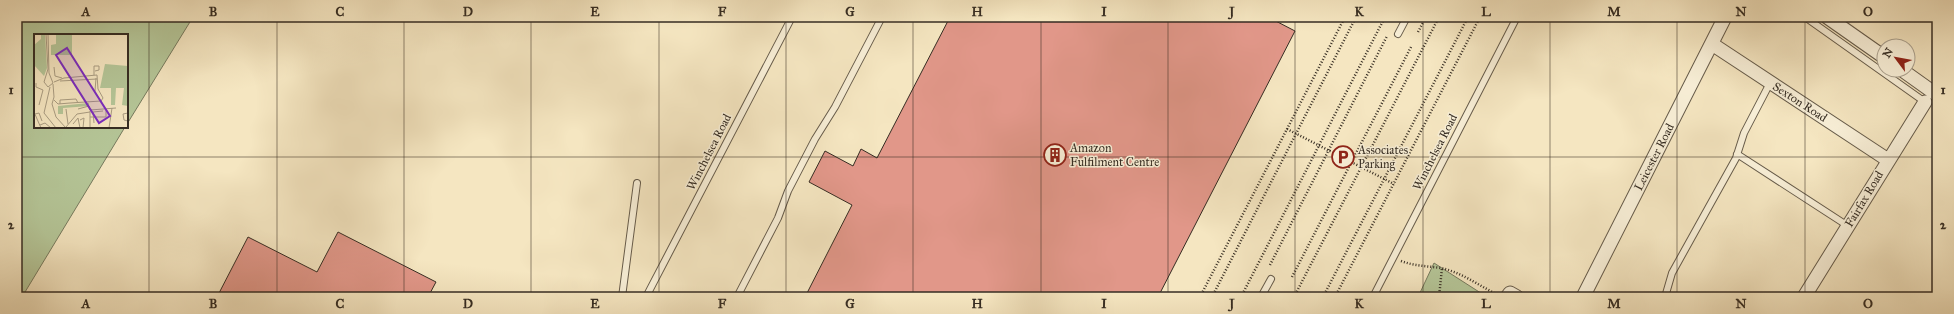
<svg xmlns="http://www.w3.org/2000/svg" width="1954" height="314" viewBox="0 0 1954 314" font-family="'IM FELL Great Primer',serif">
<rect width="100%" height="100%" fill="#f5e6c1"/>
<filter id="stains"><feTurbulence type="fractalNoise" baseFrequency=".005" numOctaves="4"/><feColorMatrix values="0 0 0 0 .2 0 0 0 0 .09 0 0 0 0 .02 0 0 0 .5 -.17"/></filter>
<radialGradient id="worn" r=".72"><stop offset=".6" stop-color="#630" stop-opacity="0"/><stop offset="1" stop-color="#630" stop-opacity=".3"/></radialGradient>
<!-- green -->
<path fill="#b5c698" stroke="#767a5e" d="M17 17H193L127 124V35H35V127H125L22 297H17Z
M1434 263 1487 297H1418Z"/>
<!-- building -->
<path fill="#e19789" stroke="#362d23" d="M950 17H1268L1295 31 1158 297H805L852 205 809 182 825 151 853 166 861 149 877 158Z
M338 232 436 282 428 297H217L248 237 317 272Z"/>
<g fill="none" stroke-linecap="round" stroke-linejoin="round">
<!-- lane casing -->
<g stroke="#665b4a" stroke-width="8">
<path id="lane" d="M1805 17 1925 102
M1398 34 1407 17
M1737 154 1848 226
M622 297 637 183
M646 297 792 17
M737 297 778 218 788 191 815 139 835 107 882 17
M1261 297 1271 279
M1373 297 1517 17
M1665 297 1672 273 1736 158 1744 133 1770 83"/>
</g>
<!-- street casing -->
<g stroke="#665b4a" stroke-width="15">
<path id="street" d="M1827 17 1884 57
M1712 44 1888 160
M1902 70 1937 95
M1507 297 1510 293 1517 297
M1583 297 1725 17
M1804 297 1925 102"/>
</g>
<!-- path -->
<path stroke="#362d23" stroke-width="2.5" stroke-dasharray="1 2" stroke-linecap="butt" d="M1418 32 1426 17
M1287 129 1394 184
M1401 261C1414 266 1427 266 1441 268 1460 272 1477 284 1494 293
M1270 265 1387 36
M1292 277 1411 47
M1200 297 1345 17
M1212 297 1356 17
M1241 297 1385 17
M1294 297 1439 17
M1323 297 1468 17
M1335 297 1480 17
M1439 297 1442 268"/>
<!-- lane -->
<use href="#lane" stroke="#f8efd7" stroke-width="6"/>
<!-- street -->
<use href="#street" stroke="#f8efd7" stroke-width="13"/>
</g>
<!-- grid -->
<path fill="none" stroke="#362d23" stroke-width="1" stroke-opacity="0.55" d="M149 17V297M277 17V297M404 17V297M531 17V297M659 17V297M786 17V297M913 17V297M1041 17V297M1168 17V297M1295 17V297M1423 17V297M1550 17V297M1677 17V297M1805 17V297M17 157H1937"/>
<!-- icons -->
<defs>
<g id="building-ring" transform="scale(1.15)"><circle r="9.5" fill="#f8efd7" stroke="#8f2418" stroke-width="1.5"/><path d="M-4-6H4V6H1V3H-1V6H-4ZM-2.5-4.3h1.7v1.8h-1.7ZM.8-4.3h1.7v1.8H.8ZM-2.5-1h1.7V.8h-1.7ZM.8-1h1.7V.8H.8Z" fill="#8f2418"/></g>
<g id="parking-ring" transform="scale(1.15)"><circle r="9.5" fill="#f8efd7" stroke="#8f2418" stroke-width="1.5"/><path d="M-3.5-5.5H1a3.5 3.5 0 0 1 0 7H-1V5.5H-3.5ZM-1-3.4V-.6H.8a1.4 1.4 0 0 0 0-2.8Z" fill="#8f2418"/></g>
</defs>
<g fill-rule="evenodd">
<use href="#building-ring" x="1055" y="155"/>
<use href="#parking-ring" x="1343" y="157"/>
</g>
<g text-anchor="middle" stroke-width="3" stroke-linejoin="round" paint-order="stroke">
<!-- street labels -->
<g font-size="12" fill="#362d23" stroke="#f8efd7">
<text transform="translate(1800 102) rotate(33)" y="4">Sexton Road</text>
<text transform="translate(709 152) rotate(-63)" y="4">Winchelsea Road</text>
<text transform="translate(1435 152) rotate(-63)" y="4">Winchelsea Road</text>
<text transform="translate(1654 157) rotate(-63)" y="4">Leicester Road</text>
<text transform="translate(1864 199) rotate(-59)" y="4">Fairfax Road</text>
</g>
<!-- poi labels -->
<g font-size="12" fill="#362d23" stroke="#f8efd7" text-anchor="start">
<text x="1070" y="152">Amazon<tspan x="1070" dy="14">Fulfilment Centre</tspan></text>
<text x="1358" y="154">Associates<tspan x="1358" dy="14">Parking</tspan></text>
</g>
</g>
<!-- overview -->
<g transform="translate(34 34)">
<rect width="94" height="94" fill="#f5e6c1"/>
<path d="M7 0H11L13 34 10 42 0 31V11L7 5ZM22 0H38V21H17V11L22 10ZM71 30 94 32V72L88 71 90 54H82L81 71H77V54H66ZM55 69V72L29 74V80H24V72Z" fill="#b5c698"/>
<path fill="none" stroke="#a99c82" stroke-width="1" d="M12 0 14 35 10 48 14 53 19 49 15 39 14 0M20 33 21 42 28 44M60 41V32H65V36L61 37M26 47 63 45M20 48 30 44 63 41 64 55 69 64M2 49V53L9 56 5 71M19 50 20 63 18 70 22 83 32 94M16 53 10 79 22 94M61 57 62 44M20 66 24 70 36 69 67 67 69 64M26 70V66L42 65 44 69M32 75 34 90M44 75 55 72 56 76M56 76 82 74M56 77V94M0 78 7 94M94 79 89 80 90 86 94 87M1 80 5 79 8 87M56 83H72V75M46 86 50 84 49 94M60 89 59 78 69 77M39 90 44 84 46 94M6 91 11 89 17 94M32 93 43 80 56 78M75 94 78 74"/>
<path fill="#7b2cbf" fill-opacity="0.15" stroke="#7b2cbf" stroke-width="2" d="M33 14 76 82 65 89 22 21Z"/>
<rect width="94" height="94" fill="none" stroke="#362d23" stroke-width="2"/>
</g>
<!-- margin -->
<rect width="1954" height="314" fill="none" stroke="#f5e6c1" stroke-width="44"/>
<!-- north arrow -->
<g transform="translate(1896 58) rotate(302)"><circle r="19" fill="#f8efd7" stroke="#aaa18f"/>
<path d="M0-3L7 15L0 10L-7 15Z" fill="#8f2418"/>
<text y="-6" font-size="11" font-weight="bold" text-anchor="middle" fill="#362d23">N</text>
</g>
<rect x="22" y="22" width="1910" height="270" fill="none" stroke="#362d23" stroke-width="1.5"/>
<g font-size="13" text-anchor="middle" font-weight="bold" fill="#362d23">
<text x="86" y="16">A</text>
<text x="213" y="16">B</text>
<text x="340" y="16">C</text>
<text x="468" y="16">D</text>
<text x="595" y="16">E</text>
<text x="722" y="16">F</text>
<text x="850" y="16">G</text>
<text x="977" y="16">H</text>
<text x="1104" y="16">I</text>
<text x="1232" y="16">J</text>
<text x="1359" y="16">K</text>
<text x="1486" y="16">L</text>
<text x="1614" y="16">M</text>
<text x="1741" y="16">N</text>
<text x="1868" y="16">O</text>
<text x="11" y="94">1</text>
<text x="1943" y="94">1</text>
<text x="11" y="229">2</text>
<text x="1943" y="229">2</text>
<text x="86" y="308">A</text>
<text x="213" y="308">B</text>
<text x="340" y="308">C</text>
<text x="468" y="308">D</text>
<text x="595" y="308">E</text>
<text x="722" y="308">F</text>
<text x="850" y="308">G</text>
<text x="977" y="308">H</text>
<text x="1104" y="308">I</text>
<text x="1232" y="308">J</text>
<text x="1359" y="308">K</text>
<text x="1486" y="308">L</text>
<text x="1614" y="308">M</text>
<text x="1741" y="308">N</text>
<text x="1868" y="308">O</text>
</g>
<rect width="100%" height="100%" filter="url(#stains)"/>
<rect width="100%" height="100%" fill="url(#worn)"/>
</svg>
